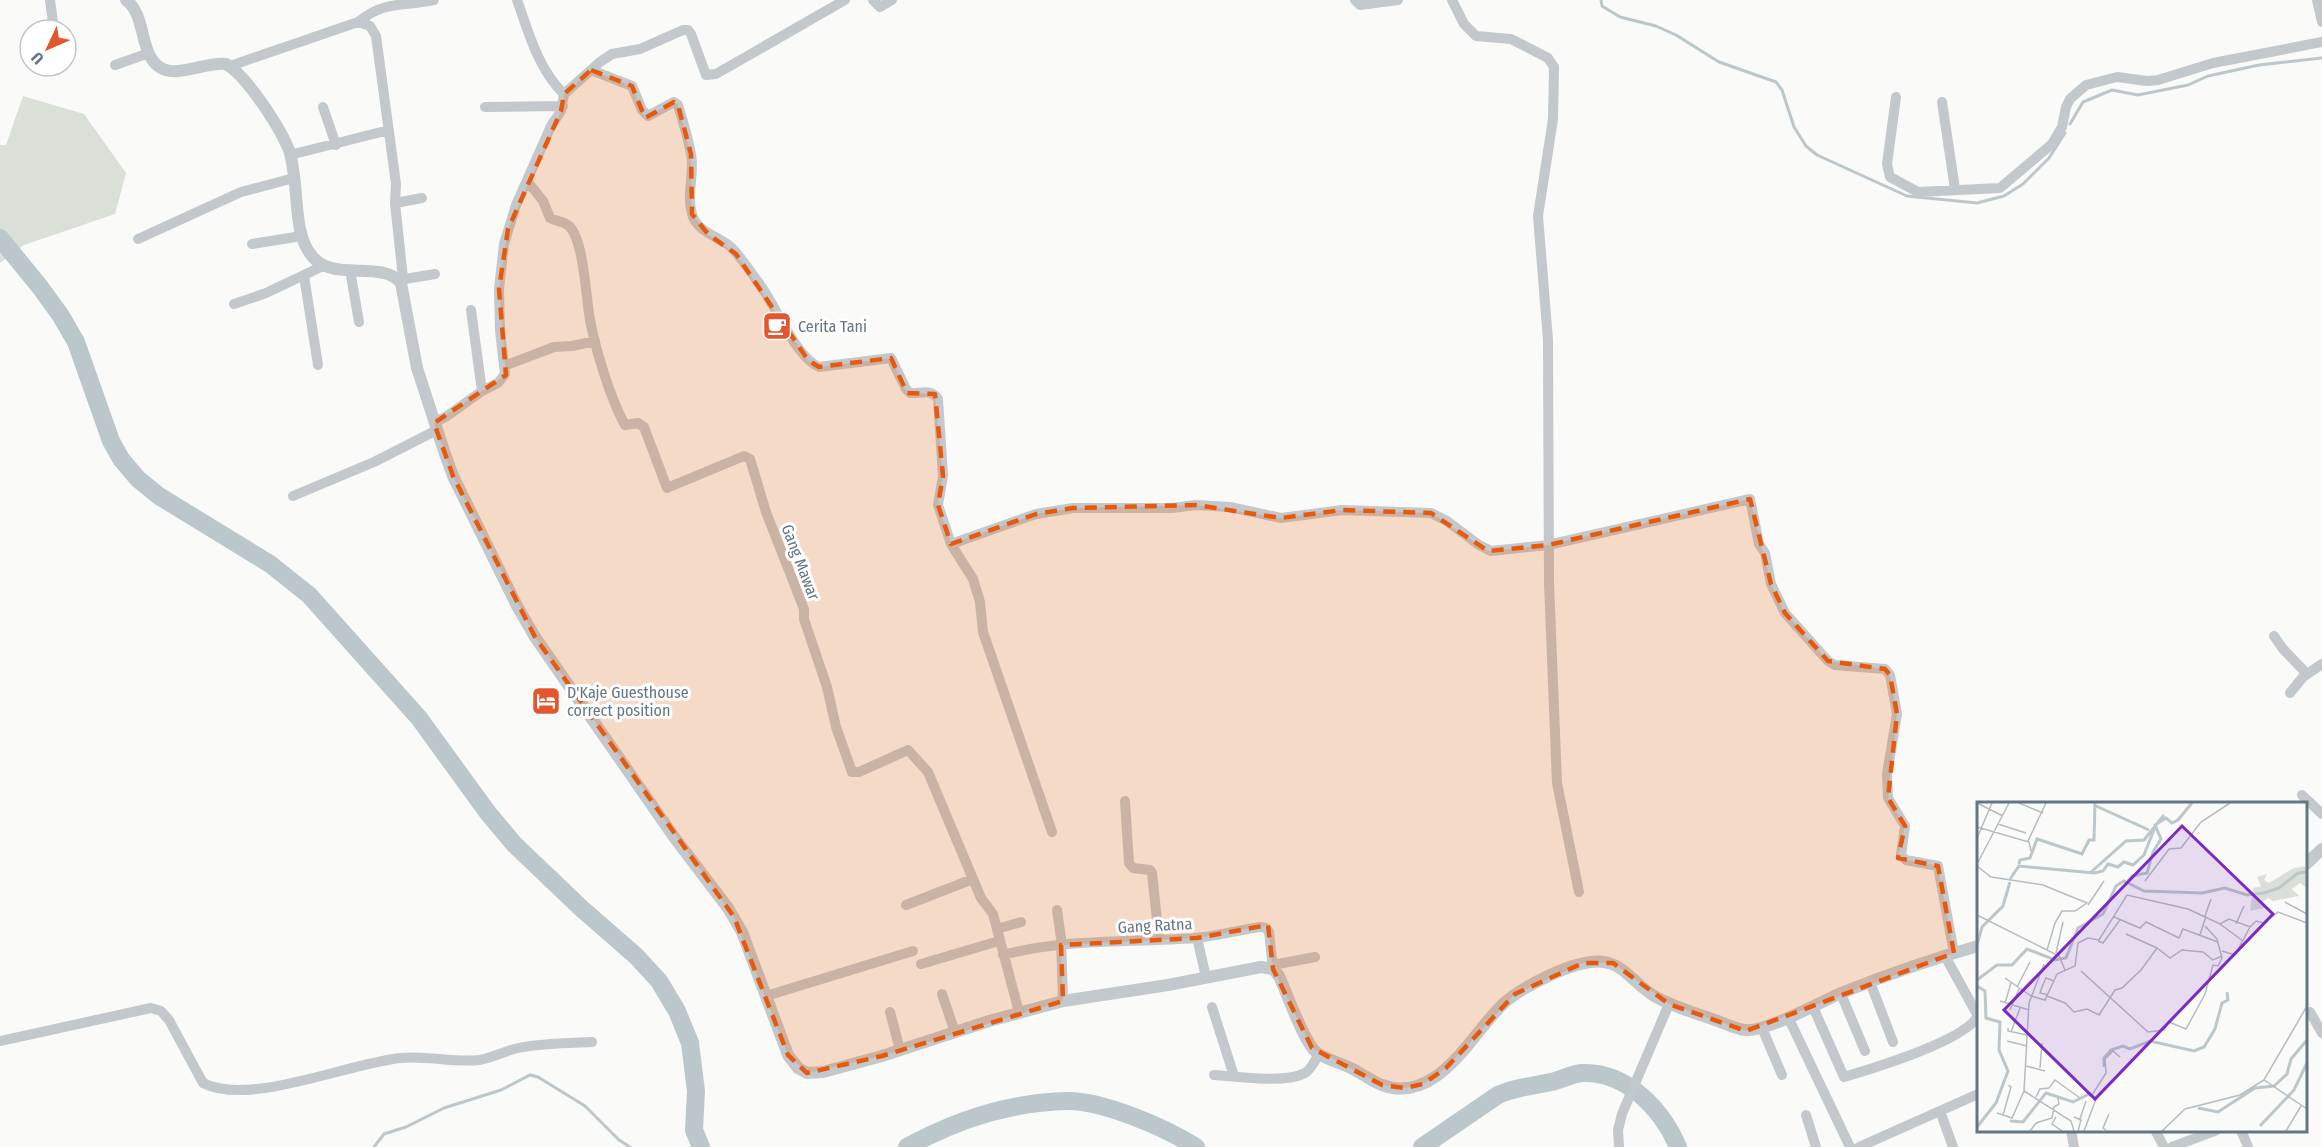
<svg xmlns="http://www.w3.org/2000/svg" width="2322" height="1147" viewBox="0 0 2322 1147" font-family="'Fira Sans Condensed',sans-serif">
<rect width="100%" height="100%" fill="#fafaf8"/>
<!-- green -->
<path fill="#dadfd7" d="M23 96 84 114 126 173 115 214 24 245 0 263V145H6Z"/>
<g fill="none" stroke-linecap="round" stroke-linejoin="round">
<!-- stream -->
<path stroke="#bbc7cb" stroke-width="3" d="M1601 0 1602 6 1620 17 1656 26 1676 35 1719 62 1776 82 1782 90 1794 127 1806 146 1817 155 1907 196 1977 203 2004 196 2023 184 2049 158 2065 133
M2070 124 2083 102 2112 90 2138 95 2188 85 2208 76 2259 65 2322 58
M374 1147 384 1134 406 1127 444 1108 501 1090 530 1075 538 1077 585 1106 619 1140 630 1147"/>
<!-- river -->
<path stroke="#bbc7cb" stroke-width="18" d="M0 238 40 287 61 316 76 342 111 441 121 459 138 479 159 496 270 564 309 595 419 718 488 813 514 844 581 908 636 956 659 981 677 1011 690 1043 696 1091 694 1130 701 1147
M907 1147C956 1120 1012 1102 1068 1101 1104 1101 1166 1128 1196 1147
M1422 1147 1498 1095C1515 1087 1533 1086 1551 1082 1561 1080 1571 1074 1582 1073 1626 1071 1662 1109 1678 1147"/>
<!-- minor -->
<path stroke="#c3c8cc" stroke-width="10" d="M50 0 54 30
M517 0C529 33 538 69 564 94
M873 0 880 7 892 0
M1355 0 1360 5 1398 0
M1452 0 1464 24 1476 36 1511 39 1548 58 1554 67 1553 119 1538 216 1548 340 1549 583 1557 783 1579 892
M2317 0 2322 22
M358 22 370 26 376 36 396 184 395 203 403 278
M115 65 149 53
M230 66 358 22C386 0 401 7 434 0
M591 70 632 86 642 110 648 116 674 102 678 105C683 121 688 138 691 154 695 173 686 194 692 214 697 233 720 236 733 249 742 259 750 271 758 282 775 303 795 357 819 367L891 358 906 389 910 393C921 394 931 388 938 399L943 476 938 505 951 544 1036 514 1073 508H1172L1196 505 1230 507 1281 518 1342 510 1431 513 1447 521 1479 545 1491 551 1548 545 1750 499 1759 544 1765 553 1771 584 1785 613 1828 661 1835 665 1885 669 1890 675 1897 714 1887 774 1888 798 1905 826 1901 855 1906 860 1938 866 1954 953
M1896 97 1887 164 1890 177 1918 192 2000 188 2052 144 2062 127 2066 107 2070 99 2086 85 2117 77 2147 81 2158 80 2213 63 2322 42
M1942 102 1955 189
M323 107 336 145
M485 107 563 106
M290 155 389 130
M528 182 543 201 550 218C557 222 565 221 570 227 584 242 586 299 590 320 596 351 610 398 625 425L638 423 644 427 667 488 744 456 750 459 766 512 804 609V619L827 687 836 727 852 772H859L908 750 928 772 981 898 993 914 1019 1012
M395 203 422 198
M138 239 241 192 294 178
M252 244 302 236
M350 270 359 322
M304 276 318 365
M399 280 435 274
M234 304 266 293 323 266
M471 310 482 391
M504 366 554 347 572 346 595 341
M434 423 447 416 482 391 498 383 505 374 500 331 499 289 504 244 516 205 551 126 561 111 564 94 600 62 612 54 640 49 683 30H688L691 34 706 75 716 74 845 0
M293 496 374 462 437 430
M951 544 973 579 980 602 983 632 1052 832
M2274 636 2283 649 2307 674
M2290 693 2303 677 2322 664
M2302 795 2322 814
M1125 801 1129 863 1133 868 1150 870 1152 873 1159 939
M906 905 973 879
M1057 910 1061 938 1063 1001
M997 929 1021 922
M1197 938 1206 977
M1003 955C1065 938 1132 943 1196 938 1217 936 1239 930 1260 927L1266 928 1269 932 1273 969
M921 964 999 941
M1273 965 1315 957
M1870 982 1893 1042
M942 994 955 1032
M1841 994 1865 1051
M766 996 913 951
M1212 1007 1234 1076
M1813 1007 1844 1077C1874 1068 1964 1041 1978 1016L1945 956
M890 1012 900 1050
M2310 1012 2322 1033
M1788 1017 1850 1147
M1762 1028 1782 1075
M0 1041 151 1008 161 1011 169 1020 203 1083C249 1107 348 1063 401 1058 426 1055 453 1063 479 1060 492 1058 505 1051 518 1048 542 1043 568 1043 592 1042
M1214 1075C1237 1076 1285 1084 1305 1073 1311 1070 1315 1060 1319 1054
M1940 1111 1953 1147
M1806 1115 1816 1147
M2071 1130 2074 1147
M2155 1130 2164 1147
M2241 1130 2248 1147
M1619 1147 1618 1130 1622 1114 1669 1004
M1859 1147 1978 1094
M2172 1147 2217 1130"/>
<!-- tertiary -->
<path stroke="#c3c8cc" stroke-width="12" d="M126 0C146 14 139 51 158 66 176 80 205 61 226 64 247 76 282 130 290 153 292 160 293 169 294 176 298 201 295 236 312 256 333 283 382 259 401 283L417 368 445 454 453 476 517 606 535 637 674 837 728 908 742 932 788 1055 798 1068 807 1073 823 1072 882 1056 989 1021 1063 1001 1168 985 1261 967 1273 969 1279 976C1287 993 1304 1043 1317 1053 1329 1061 1346 1064 1358 1072 1366 1076 1373 1082 1382 1085 1437 1105 1470 1036 1502 1005 1520 988 1565 965 1591 962 1623 958 1631 983 1656 997 1674 1007 1695 1013 1715 1020 1724 1023 1735 1029 1745 1030 1764 1033 1821 1002 1841 993 1886 975 1932 959 1978 946
M2306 864 2322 849"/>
</g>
<!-- marked area -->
<path fill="#e8590c" fill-opacity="0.2" stroke="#e8590c" stroke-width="4.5" stroke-dasharray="12 8" stroke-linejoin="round" d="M591 70 632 86 645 118 674 102 678 105 691 154 692 214 708 234 736 254 808 360 819 367 891 358 907 393 935 394 943 476 938 505 951 544 1036 514 1073 508 1196 505 1281 518 1342 510 1431 513 1488 551 1548 545 1750 499 1771 584 1785 613 1828 661 1885 669 1890 675 1897 714 1888 798 1905 826 1898 858 1938 866 1954 953 1746 1031 1669 1004 1613 963H1583L1515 994 1446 1068 1423 1084 1405 1088 1382 1085 1312 1048 1273 969 1268 925 1197 938 1061 945 1063 1001 882 1056 807 1073 788 1055 734 917 535 637 453 476 434 423 506 375 499 289 508 229 561 111 564 94Z"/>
<!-- icons -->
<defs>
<g id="cafe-square" transform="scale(1.5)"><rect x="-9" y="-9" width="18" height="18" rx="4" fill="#e4572e" stroke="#fff"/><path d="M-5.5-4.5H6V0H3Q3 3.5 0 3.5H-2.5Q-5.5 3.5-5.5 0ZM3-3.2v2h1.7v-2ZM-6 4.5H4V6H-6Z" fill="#fff"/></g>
<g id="hotel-square" transform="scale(1.5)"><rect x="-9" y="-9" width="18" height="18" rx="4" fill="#e4572e" stroke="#fff"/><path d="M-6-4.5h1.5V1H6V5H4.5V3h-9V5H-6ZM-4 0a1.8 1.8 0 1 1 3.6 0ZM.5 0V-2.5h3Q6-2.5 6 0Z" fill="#fff"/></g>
</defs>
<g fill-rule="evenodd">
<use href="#cafe-square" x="777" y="326"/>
<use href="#hotel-square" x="546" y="701"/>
</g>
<g text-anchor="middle" stroke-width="6" stroke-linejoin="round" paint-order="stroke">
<!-- poi labels -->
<g font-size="16" fill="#657683" stroke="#fff" text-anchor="start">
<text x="798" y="332">Cerita Tani</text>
<text x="567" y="698">D'Kaje Guesthouse<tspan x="567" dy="18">correct position</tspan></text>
</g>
<!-- street labels -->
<g font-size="16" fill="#657683" stroke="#fff">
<text transform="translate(801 562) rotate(69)" y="6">Gang Mawar</text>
<text transform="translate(1155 925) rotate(-3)" y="6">Gang Ratna</text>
</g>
</g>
<!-- overview -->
<g transform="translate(1977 802)">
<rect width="330" height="330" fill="#fafaf8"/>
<path d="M330 64V86L323 81 315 87 322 94 296 99 291 96 284 101 287 106 273 109 276 86 284 84 280 75 290 72 287 78 292 81 317 66Z" fill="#dadfd7"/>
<path fill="none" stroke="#bbc7cb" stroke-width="3" d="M119 4 172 28M42 62 43 58 53 56 60 37 105 52 112 38H117L118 1M113 71 149 39 167 38 187 13M33 77 42 64 117 71 126 69 131 62 141 65 147 60 156 63 167 53 178 25M151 79 155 74 170 71 176 50 184 37 178 23 189 16 195 21 201 18 215 1M287 91 302 86 321 71 330 70M0 143 5 125 26 104 33 80M0 178 20 163H35L50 147 78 158 89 156 101 126 126 112 139 84 147 79 167 89 225 91 248 86 270 93 287 91M0 184 8 189 9 216 23 220 22 248 31 269 19 301 0 325M127 265V256L134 248 146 244 153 247 173 239 217 249 227 245 238 227 245 201 251 198 250 190M221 306 241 310 278 286 297 284 310 272 314 257 330 238M33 319 46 320 69 291 96 300 114 291M283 324 317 288 330 261"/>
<path fill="none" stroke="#b5bdc2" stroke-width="1.5" d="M0 1 26 14M42 1 66 11M21 22 49 31M0 25 52 40 54 49M0 36 15 1M51 39 69 1M0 62 32 1M0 64 14 75 66 83 110 101 98 109H85L78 121 70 148 82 154 88 168M168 79 192 47 204 46 224 20 253 1M308 100 330 112M111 103 127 79M0 113 70 148M228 114 234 97M137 115 163 126 169 120 202 136 206 127 241 140M243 122 266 139M259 122 267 104M149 132 180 146M223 133 229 114M121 139 126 141 143 118M245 149 258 153 273 125M79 151 86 120M67 162 52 201 47 289 94 319 97 329M104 169 171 230 187 228 192 220 209 227 228 192 236 163 241 164 245 156 240 137 228 124M28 176 54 194M40 185 53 160M71 193 63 191 65 185 69 176 77 179M54 194 68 198 80 172 98 164 101 141 111 136 122 138 150 93 211 107 243 122 252 117 273 125 279 119 287 121 301 110 330 121M70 194 88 201 97 210 110 207 122 213 138 188 145 186 164 168 180 146 193 156 205 148 226 150 236 158 245 154M23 199 52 208M28 201 34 181M33 208 42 187M31 226V229L50 233M34 230 43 206M30 239 50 244M49 264 68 269M63 266 65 241M287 278 330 307M59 295 63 287 72 286 78 278 103 296M20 311 35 316 47 289M26 313 34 285 31 283M79 315 75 322 85 329M97 315 104 318 101 329M103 317 109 299M129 328 126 326 132 312M53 329 59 321 75 316 77 305 82 302 81 296M107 329 119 297 115 293 129 271 128 257 136 249 143 255M185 329 208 307 263 293 287 278 330 204M309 329 324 304"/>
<path fill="#7b2cbf" fill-opacity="0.15" stroke="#7b2cbf" stroke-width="3" d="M205 24 296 112 118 297 27 208Z"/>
<rect width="330" height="330" fill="none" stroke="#657683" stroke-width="3"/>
</g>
<!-- north arrow -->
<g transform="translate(48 48) rotate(226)"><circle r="28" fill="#ffffff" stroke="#c1c8cd" stroke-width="1.5"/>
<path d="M0-4.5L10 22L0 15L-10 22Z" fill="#e4572e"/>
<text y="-9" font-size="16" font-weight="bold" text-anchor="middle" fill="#657683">U</text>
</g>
</svg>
